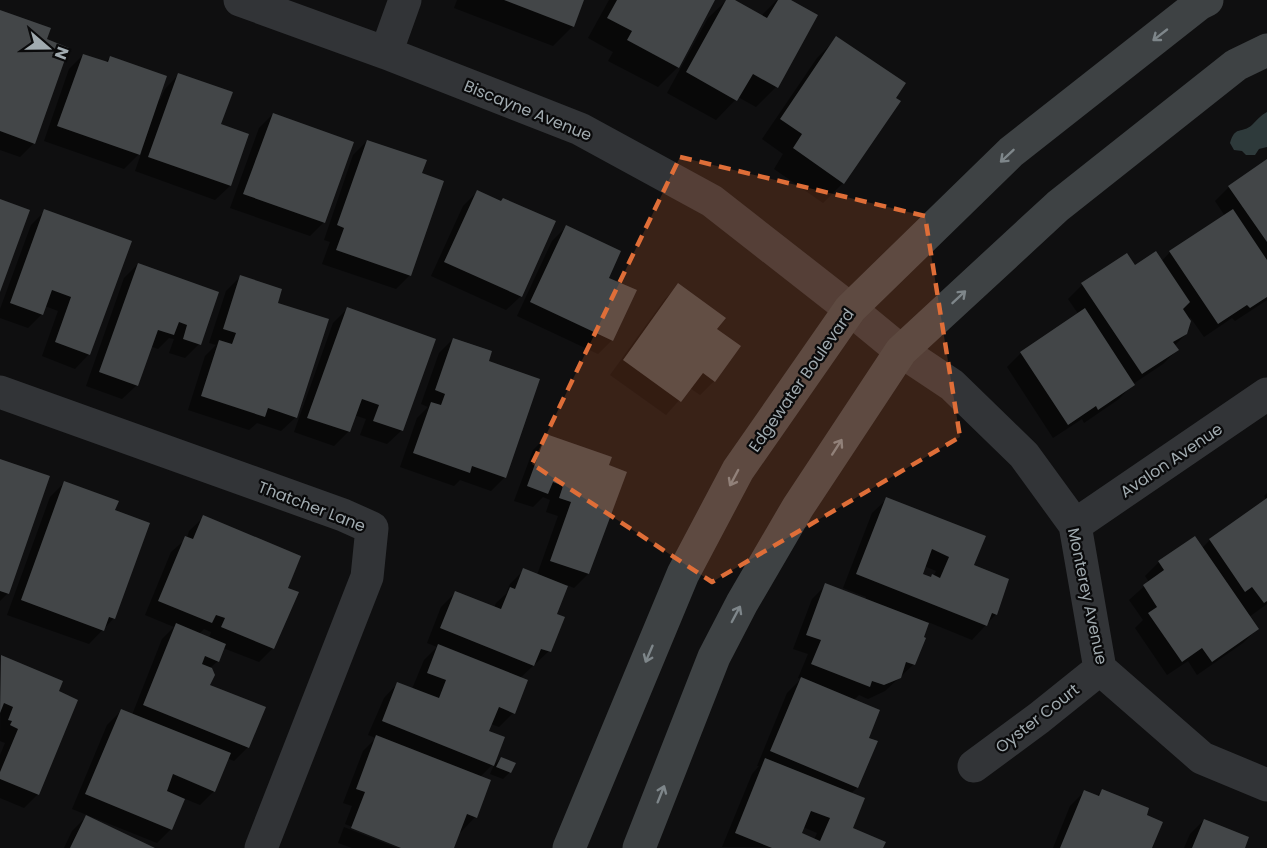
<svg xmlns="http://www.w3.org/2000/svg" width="1267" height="848" viewBox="0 0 1267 848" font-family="Poppins,sans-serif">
<rect width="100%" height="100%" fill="#0f0f10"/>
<!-- water -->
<path fill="#2e3a3b" d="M1267 112V147L1259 149 1255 155H1246L1242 151 1234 150 1230 143C1235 125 1242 134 1252 125 1257 120 1261 115 1267 112Z"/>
<!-- shadow -->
<path fill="#0007" fill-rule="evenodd" d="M457 0H582L573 26 553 46 454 8Z
M609 0H714L678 67 658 87 608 61 613 52 588 38Z
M727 0H732L761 16 777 0H788L816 16 776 87 756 107 738 97 716 120 667 93 708 18Z
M0 12 45 40 34 143 20 157 0 150Z
M837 38 843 183 823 203 774 169 783 154 762 139 817 58Z
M83 55 105 63 110 57 160 100 165 89 179 74 219 125 230 186 215 200 135 171 142 151 124 169 44 141 69 69Z
M273 114 324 222 310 236 230 208 259 128Z
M367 141 420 174 410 275 396 289 322 264 330 242 324 240 353 155Z
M1267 161V300L1235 321 1232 318 1204 337 1190 317 1186 334 1174 346 1177 350 1163 364 1133 384 1119 399 1084 423 1082 419 1053 438 1007 367 1021 353 1079 315 1068 299 1082 285 1135 267 1161 262 1170 252 1225 216 1215 201 1229 187Z
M477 192 521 296 506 310 431 276 463 206Z
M45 211 89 354 75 369 42 356 58 311 45 306 42 314 28 328 0 318V309L31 225Z
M566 227 607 278 612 340 598 354 517 316 552 241Z
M138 264 217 293 199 344 185 358 169 353 174 339 169 338 158 349 150 346 137 385 122 399 86 386 124 278Z
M240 277 276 304 296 417 281 431 257 423 249 430 188 410 205 356 216 345 209 343 226 291Z
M679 285 715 330 714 381 700 395 690 388 666 415 610 375 665 299Z
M347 309 402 430 387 444 360 435 366 419 354 415 348 432 334 446 294 432 333 323Z
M453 339 487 362 505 477 491 491 460 480 454 486 400 467 417 418 428 407 421 404 439 353Z
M547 436 610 458 588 574 574 588 567 585 555 615 549 651 519 679 513 713 499 727 491 724 487 732 492 765 480 777 489 781 475 817 461 832 459 831 452 848H406L345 824 352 806 343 803 363 751 376 738 368 735 384 698 398 683 412 689 424 660 437 647 427 643 441 607 455 593 494 608 496 603 506 594 510 584 524 570 537 575 558 516 546 512 550 500 543 497 533 507 514 501 533 450Z
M0 460 48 477 7 594 0 601Z
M64 483 113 511 114 618 89 644 7 615 50 497Z
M1267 493V604L1249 617 1257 629 1243 643 1197 675 1188 661 1167 675 1135 628 1143 620 1129 600 1149 582 1145 576 1159 562 1202 548 1210 540 1267 500 1264 496Z
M887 499 972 566 996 614 972 640 928 622 914 664 885 691 868 699 859 695 853 701 867 738 876 742 857 788 850 794 851 829 882 848 722 847 752 774 759 766H757L787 693 801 679 798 678 808 654 793 649 812 599 826 585 865 600 866 597 843 588 872 513ZM924 566 936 571 933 577 930 578 921 575ZM803 827 817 833 814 840 800 834Z
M204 517 286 588 273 648 259 662 223 648 218 661 210 668 208 686 248 747 234 761 227 758 214 791 200 805 183 798 171 829 157 843 72 809 107 725 121 711 132 715 162 639 174 627 145 615 171 552 187 538 189 531ZM204 629 211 632 209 639 199 634Z
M1 657 57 692 38 794 24 808 0 798V755L5 743 0 741Z
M501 758 510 772 503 779 490 774 494 765Z
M1085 791 1097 796 1102 791 1151 848H1053L1070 806Z
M88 815 87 817 151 848H64L72 831Z
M1204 820 1243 848H1184L1190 834Z
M344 827 397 848H352L338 843Z"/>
<!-- building -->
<path fill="#434648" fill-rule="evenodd" d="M504 0H584L574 27Z
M617 0H715L679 68 627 40 632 31 607 18Z
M726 0H735L767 18 778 0H791L818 15 778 88 753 74 737 101 686 72Z
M0 10 51 28 47 39 69 48 35 144 0 131Z
M836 36 906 83 896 98 901 101 844 184 793 148 802 134 780 119Z
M83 54 108 62 110 56 167 76 140 155 57 126Z
M178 73 233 92 221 124 249 134 231 186 148 157Z
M273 113 354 142 325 223 243 194Z
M367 140 427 160 422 173 444 181 411 276 336 250 344 228 337 225Z
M1267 159V242L1228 186Z
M477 190 501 201 503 198 556 221 522 297 444 262Z
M0 199 30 210 0 292Z
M44 209 132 241 90 355 55 342 71 297 52 290 43 315 10 303Z
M1233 209 1267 260V297L1250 308 1247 305 1218 324 1169 251Z
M566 225 621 251 609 278 637 290 613 341 530 302Z
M1156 251 1190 302 1183 309 1191 321 1187 334 1173 342 1179 350 1142 374 1081 283 1127 253 1135 265Z
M138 263 219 292 201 345 183 339 187 325 179 322 174 335 158 330 138 386 99 372Z
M240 275 282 289 278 303 329 319 297 418 268 408 265 417 201 396 219 340 232 344 236 333 223 329Z
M678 283 726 318 717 329 741 346 715 382 703 373 681 402 623 360Z
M347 307 436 339 403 431 373 421 379 405 362 399 350 432 307 418Z
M1085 308 1135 385 1098 410 1096 406 1068 425 1020 352Z
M453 338 492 351 489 361 540 379 506 478 472 466 470 473 413 453 431 402 441 405 445 394 435 390Z
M546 434 612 457 609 465 627 472 589 574 550 561 571 502 559 498 563 486 553 482 548 494 527 486Z
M0 459 50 476 9 594 0 591Z
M64 481 119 501 115 510 150 523 115 619 109 617 104 631 21 600Z
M886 497 986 536 974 565 1009 579 997 615 992 613 987 626 856 574ZM932 549 949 557 940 578 932 574 931 577 923 574Z
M1267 498V601L1264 603 1252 587 1245 592 1209 539Z
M203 515 301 556 288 588 299 592 274 649 221 627 225 618 216 615 212 623 158 601 185 536 193 539Z
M1195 536 1259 629 1212 662 1202 648 1182 662 1148 613 1157 607 1143 585 1164 570 1158 561Z
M523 568 568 586 557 614 565 617 551 652 541 649 534 666 440 628 455 591 501 609 510 587 515 589Z
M825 583 929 623 924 637 926 638 915 665 906 662 901 678 884 685 872 681 870 687 811 664 821 640 806 635Z
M176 623 226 644 219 662 205 656 202 664 212 668 215 675 210 685 266 707 249 748 143 705Z
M438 644 528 680 515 714 499 707 489 731 505 737 494 766 382 721 397 682 439 698 446 680 427 673Z
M1 655 63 681 59 691 78 700 39 795 0 779V772L18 729 10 725 12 721 8 720 13 707 4 703 0 713Z
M801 677 880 710 869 738 878 741 858 788 770 751Z
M121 709 231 753 215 792 173 774 167 791 185 799 172 830 85 794Z
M376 735 491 780 477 818 467 814 454 848H401L351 828 365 792 356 789Z
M501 757 516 763 511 773 496 767Z
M765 758 865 798 853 828 886 842 883 848H772L735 833ZM811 811 830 818 820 841 802 833Z
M1102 789 1149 808 1147 815 1163 822 1152 848H1060L1084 790 1099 796Z
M86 815 155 848H70Z
M1204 819 1249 837 1245 848H1192Z"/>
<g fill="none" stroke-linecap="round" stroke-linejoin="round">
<!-- street -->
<path stroke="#323437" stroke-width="33" d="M240 0 386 53 580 129 712 201 850 309 901 351 952 385 1024 455 1075 525 1100 669 1202 758 1267 785
M386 53 405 0
M0 392 343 515 372 528 367 577 261 848
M1075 525 1267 394
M974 766 1039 718 1100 669"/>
<!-- secondary -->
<path stroke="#3e4244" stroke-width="33" d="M569 848 683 574 738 470 850 309 1011 152 1199 4 1207 0
M639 848 714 657 742 603 798 507 901 351 1058 206 1236 65 1267 50"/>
</g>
<!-- one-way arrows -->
<defs><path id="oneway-shaft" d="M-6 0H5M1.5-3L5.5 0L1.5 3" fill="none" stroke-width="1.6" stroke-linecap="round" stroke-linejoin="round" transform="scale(1.5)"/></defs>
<g stroke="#7e868a">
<use href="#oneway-shaft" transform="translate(1160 35) rotate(142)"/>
<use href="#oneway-shaft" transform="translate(1007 156) rotate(137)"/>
<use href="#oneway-shaft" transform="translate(959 297) rotate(-43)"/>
<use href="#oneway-shaft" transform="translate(837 447) rotate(-57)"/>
<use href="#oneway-shaft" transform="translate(734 478) rotate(118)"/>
<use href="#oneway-shaft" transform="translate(736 614) rotate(-62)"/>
<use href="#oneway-shaft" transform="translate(649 654) rotate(113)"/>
<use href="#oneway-shaft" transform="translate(661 794) rotate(-68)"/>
</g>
<!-- marked area -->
<path fill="#df6e38" fill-opacity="0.2" stroke="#df6e38" stroke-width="4.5" stroke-dasharray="12 8" stroke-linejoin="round" d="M680 157 925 216 960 437 712 582 532 464Z"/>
<g text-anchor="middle" stroke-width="4.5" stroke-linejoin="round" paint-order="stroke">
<!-- street labels -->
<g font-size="16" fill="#a1abb0" stroke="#0a0a0b">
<text transform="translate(528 110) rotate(22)" y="6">Biscayne Avenue</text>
<text transform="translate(801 380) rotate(-55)" y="6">Edgewater Boulevard</text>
<text transform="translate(1171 460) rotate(-34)" y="6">Avalon Avenue</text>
<text transform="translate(312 506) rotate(21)" y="6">Thatcher Lane</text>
<text transform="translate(1088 596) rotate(78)" y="6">Monterey Avenue</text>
<text transform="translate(1037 718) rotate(-38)" y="6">Oyster Court</text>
</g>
</g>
<!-- north arrow -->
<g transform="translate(48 48) rotate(110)" stroke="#0a0a0b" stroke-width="4.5" paint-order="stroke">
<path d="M0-4.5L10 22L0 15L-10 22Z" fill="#a1abb0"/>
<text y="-9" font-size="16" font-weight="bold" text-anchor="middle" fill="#a1abb0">N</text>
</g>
</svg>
